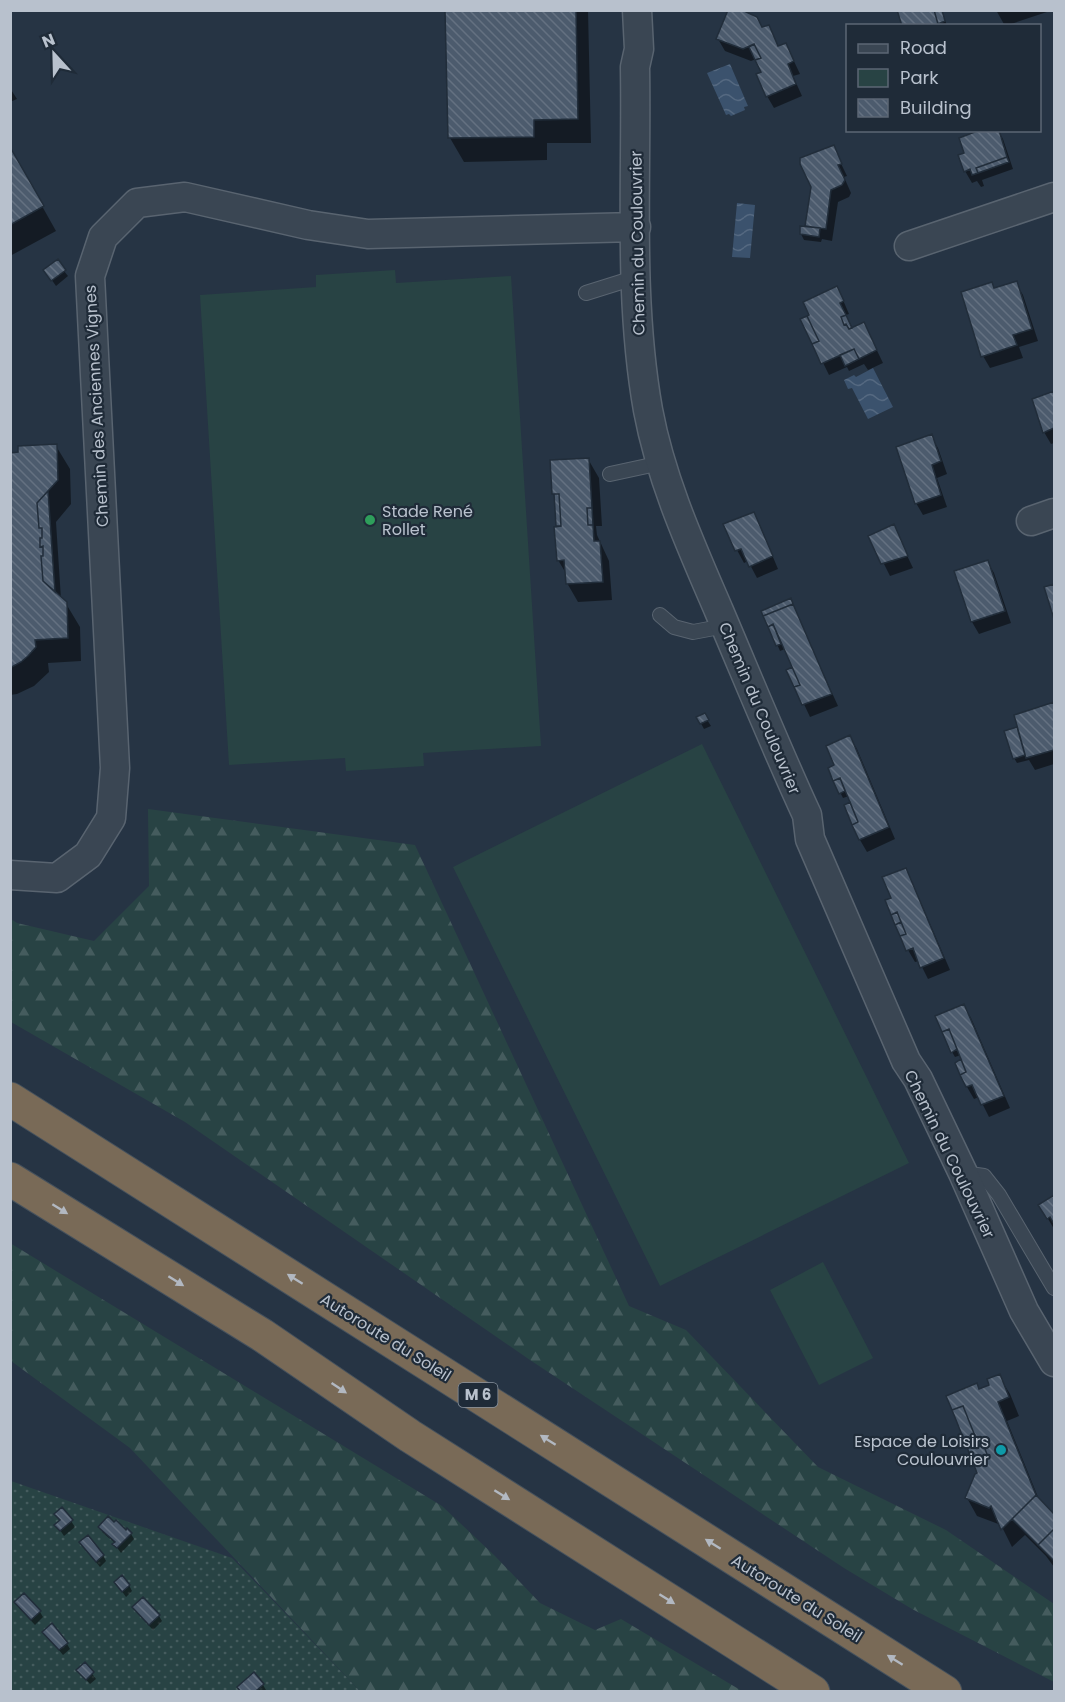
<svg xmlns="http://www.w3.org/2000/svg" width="1065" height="1702" viewBox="0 0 1065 1702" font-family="Poppins,sans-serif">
<defs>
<pattern id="grass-dots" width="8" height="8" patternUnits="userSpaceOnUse" patternTransform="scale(1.5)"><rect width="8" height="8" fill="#284344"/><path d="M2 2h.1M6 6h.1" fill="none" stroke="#455c5e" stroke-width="1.8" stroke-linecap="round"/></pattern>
<pattern id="forest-firs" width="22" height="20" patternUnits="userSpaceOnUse" patternTransform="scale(1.5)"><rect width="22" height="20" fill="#284344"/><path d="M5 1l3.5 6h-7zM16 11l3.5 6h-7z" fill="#455c5e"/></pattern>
<pattern id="water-waves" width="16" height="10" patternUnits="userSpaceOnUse" patternTransform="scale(1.5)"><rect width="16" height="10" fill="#3b526d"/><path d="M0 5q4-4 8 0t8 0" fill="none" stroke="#556981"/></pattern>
<pattern id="building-back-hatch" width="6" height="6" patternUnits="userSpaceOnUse" patternTransform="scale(1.5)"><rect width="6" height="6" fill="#4c5b6d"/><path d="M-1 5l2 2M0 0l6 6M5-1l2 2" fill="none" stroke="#647181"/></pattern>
</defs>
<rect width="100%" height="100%" fill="#263444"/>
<!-- grass -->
<path fill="url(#grass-dots)" d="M11 1481 232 1558 360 1691 11 1692Z"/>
<!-- forest -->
<path fill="url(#forest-firs)" d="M148 809 415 845 629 1306 686 1330 818 1467 946 1530 1054 1604V1682L912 1609 844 1568 530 1360 185 1122 11 1022V919L17 923 94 941 149 886Z
M10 1243 442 1506 495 1556 540 1603 595 1630 621 1619 742 1691H360L130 1448 11 1361Z"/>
<!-- park -->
<path fill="#284344" d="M395 270 396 283 511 276 541 746 423 753 424 766 346 771 345 758 229 765 200 295 316 287V275Z
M702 744 909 1163 660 1286 453 867Z
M823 1262 873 1358 819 1385 770 1290Z"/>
<!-- water -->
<path fill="url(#water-waves)" d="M730 64 748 106 744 107 745 110 731 116 729 114 726 115 707 73Z
M737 203 755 205 750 258 732 257Z
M873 368 893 407 868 419 852 388 848 389 844 380 854 375 856 377Z"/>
<!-- shadow -->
<path fill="#0007" d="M447 10H588L591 143H547V160L464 162 450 138Z
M942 10 947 26H903Z
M996 10H1053L1005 26Z
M768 27 779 47 785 45 792 57 800 74 793 76 802 96 774 108 767 96 763 73 756 59 751 61 725 51 718 39Z
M10 88 17 99 10 102Z
M998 130 1003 139 1013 169 982 180 984 186 981 187 977 181 972 183 965 171Z
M833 147 847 176 844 177 851 193 849 197 838 202 832 241 822 239 821 242 804 240 801 234 806 228 812 187Z
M10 149 56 231 10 256Z
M64 271 68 276 56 286 49 276Z
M992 283 995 289 1016 283 1023 295 1038 341 1019 347 1023 358 990 368 983 356Z
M843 300 849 314 846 315 853 329 870 336 883 363 868 370 864 364 849 371 847 367 829 375 802 320Z
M1054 392V443L1051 444 1044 432 1034 400Z
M931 436 938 448 947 474 937 478 947 507 923 515 916 503Z
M56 446 70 469 71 504 56 522 61 599 65 602 80 627 81 661 48 663 49 672 34 686 17 694 10 695V454Z
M588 459 599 478 602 526H596L597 535 609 561 612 600 578 602 567 583V575L558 560 559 528 556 498 554 494 551 461Z
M753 513 760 526 778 569 757 578 748 561 744 563 737 550Z
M893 526 913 568 890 576 870 536Z
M987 561 994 573 1011 623 979 634 972 622Z
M795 611 838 706 810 717 788 670 794 668 785 649 780 651 763 612Z
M1054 703V764L1035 770 1029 760 1017 763 1014 758 1016 728 1020 734 1016 716Z
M704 715 711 726 704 729 698 718Z
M850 737 857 749 895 839 867 852 860 840 846 806 852 810 849 796 843 798 841 794 842 791 836 766Z
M905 869 912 882 950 970 928 979 919 961 915 962 908 950 893 899Z
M964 1006 971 1018 1010 1108 989 1117 979 1097 974 1099 967 1087 957 1063 963 1060 961 1055 955 1057 952 1052Z
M1054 1196V1229L1040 1205Z
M999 1376 1010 1394 1019 1416 1007 1421 1040 1502 1054 1516V1567L1046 1556 1025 1535 1012 1547 1001 1525 977 1516 967 1498 979 1474V1390L991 1385Z
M56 1514 71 1521 75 1527 64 1536 60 1530 61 1522Z
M100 1527 131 1534 134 1539 121 1553 118 1549 115 1543 103 1533Z
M84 1548 103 1555 106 1561 100 1567Z
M116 1583 129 1585 132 1591 126 1597Z
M19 1608 40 1612 43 1617 35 1625Z
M137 1613 159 1616 162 1621 153 1630Z
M44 1632 67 1644 70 1649 63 1655Z
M85 1664 96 1679 90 1684 82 1675Z
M263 1685 266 1690 265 1692H242Z"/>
<!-- building -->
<path fill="url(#building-back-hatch)" stroke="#212d3a" stroke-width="1.5" d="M445 10H576L578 119 534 120V137L448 138Z
M728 10H742L757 17 762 27 769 25 778 46 786 43 794 61 788 64 796 84 766 97 756 74 761 72 755 60 761 58 754 44 743 49 716 39Z
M897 10H934L938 24 931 26H902Z
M934 10H942L945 21 938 24Z
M754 44 761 58 755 60 749 47Z
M980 130H999L1007 157 976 168 978 173 972 175 970 169 964 172 958 155 964 153 959 138Z
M834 145 842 164 838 165 845 180 842 185 831 190 826 229 805 226 811 187 800 164V158Z
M10 147 44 206 10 225Z
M1007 157 1009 162 978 173 976 168Z
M800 226 820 228 819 237 800 234Z
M58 259 66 270 51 281 43 270Z
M1017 281 1032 329 1013 335 1017 345 981 357 961 292 992 282 994 288Z
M837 286 844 301 840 303 846 315 841 317 844 325 846 324 849 329 864 322 877 350 859 359 854 349 821 364 812 344 819 341 807 316 809 315 803 302Z
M846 315 852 328 849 329 846 324 844 325 841 317Z
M807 316 819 341 812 344 800 319Z
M854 349 859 359 845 366 840 355Z
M1054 391V428L1043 433 1032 399Z
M932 434 941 461 932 465 941 495 915 504 896 447Z
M57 444 58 480 37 503 39 528H42V538H40V547L43 546V556H41L43 581 67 602 68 638 35 640 36 647 28 656 21 662 10 668V453L18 452V446Z
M589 458 592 508H587L588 525H593L594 541H600L603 582 566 584 564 560 557 561 554 527 561 526 559 494H552L550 460Z
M48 491 55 592 43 581 41 556H43V546L40 547V538H42V528H39L37 503Z
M554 494H559L561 526H556Z
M587 508H592L593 525H588Z
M754 512 773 556 749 567 741 549 735 551 723 524Z
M894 524 908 556 881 564 868 536Z
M988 560 1005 611 971 622 954 571Z
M1054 584V619L1044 587Z
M791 598 793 604 763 616 761 611Z
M793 604 832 694 802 705 794 687 800 685 773 624 768 627 763 616Z
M773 624 781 644 776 646 768 627Z
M792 667 800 685 794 687 786 670Z
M1054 702V750L1026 758 1014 715Z
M705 713 709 720 700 724 696 717Z
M1017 727 1025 755 1013 759 1004 731Z
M850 735 889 827 859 840 852 825 858 822 840 778 833 781 828 768 834 765 826 746Z
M840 778 845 791 839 794 833 781Z
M850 802 858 822 852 825 844 805Z
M906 868 944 958 920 968 913 948 906 951 900 936 906 934 897 912 891 915 885 900 891 898 882 877Z
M897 912 901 922 895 925 891 915Z
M901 922 906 934 900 936 895 925Z
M964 1004 1004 1096 981 1105 972 1085 966 1087 960 1075 966 1072 949 1029 942 1032 935 1016Z
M949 1029 957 1049 951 1053 942 1032Z
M961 1059 966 1072 960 1075 955 1063Z
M1054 1195V1224L1050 1217 1047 1219 1038 1205Z
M1000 1374 1009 1397 998 1402 1036 1495 1001 1530 991 1506 989 1508 965 1498 975 1474 977 1473 972 1460 987 1454 983 1444 979 1446 963 1406 952 1410 946 1396 977 1383 979 1389 989 1385 987 1379Z
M963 1406 979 1446 983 1444 987 1454 972 1460 952 1410Z
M1036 1495 1054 1514V1529L1038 1545 1012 1519Z
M62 1507 73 1520 60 1531 54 1525 60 1520 54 1514Z
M108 1516 114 1522 116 1520 126 1530 127 1528 132 1533 117 1548 112 1544 115 1542 98 1527Z
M1054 1529V1561L1038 1545Z
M88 1535 104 1555 96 1562 79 1542Z
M122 1575 130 1585 122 1592 114 1582Z
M24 1593 41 1611 31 1620 14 1602Z
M143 1597 160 1615 149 1625 132 1607Z
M52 1623 68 1643 59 1650 42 1632Z
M85 1662 94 1672 86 1680 76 1670Z
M254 1672 264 1684 257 1690 259 1692H241L237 1687Z"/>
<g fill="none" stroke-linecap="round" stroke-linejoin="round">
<!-- lane casing -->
<g stroke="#596470" stroke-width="16">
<path id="lane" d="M586 293 637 277
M610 474 661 463
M660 615 674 627 693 632 725 626
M963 1173 984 1176 999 1195 1054 1288"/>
</g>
<!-- street casing -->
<g stroke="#596470" stroke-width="31">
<path id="street" d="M637 10 639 49 635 67C637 181 628 297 648 410 661 480 691 546 719 611 748 679 776 748 807 815L810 839 906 1061 918 1079 963 1173 1024 1311 1054 1362
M909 246 1054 197
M1031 521 1054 513
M10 875 57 878 88 855 111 818 115 768 90 276 103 237 137 203 185 197 308 225 368 234 636 227"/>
</g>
<!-- highway casing -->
<g stroke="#45515d" stroke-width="35">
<path id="highway" d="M10 1099 945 1692
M10 1179 262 1335 410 1436 813 1692"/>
</g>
<!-- lane -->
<use href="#lane" stroke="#3a4653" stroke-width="14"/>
<!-- street -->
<use href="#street" stroke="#3a4653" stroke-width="28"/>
<!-- highway -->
<use href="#highway" stroke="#796a57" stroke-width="33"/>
</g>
<!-- one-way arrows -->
<defs><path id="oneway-solid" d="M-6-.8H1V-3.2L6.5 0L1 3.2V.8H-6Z" transform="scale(1.5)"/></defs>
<g fill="#b2b8c1">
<use href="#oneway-solid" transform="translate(60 1209) rotate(32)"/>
<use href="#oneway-solid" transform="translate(295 1279) rotate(-148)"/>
<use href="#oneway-solid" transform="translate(176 1281) rotate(32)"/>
<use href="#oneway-solid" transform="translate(339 1388) rotate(34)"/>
<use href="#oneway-solid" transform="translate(548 1440) rotate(-148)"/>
<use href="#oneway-solid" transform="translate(502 1495) rotate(32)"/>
<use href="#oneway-solid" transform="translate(713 1544) rotate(-148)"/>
<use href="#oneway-solid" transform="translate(667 1599) rotate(32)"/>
<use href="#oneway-solid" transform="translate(895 1660) rotate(-148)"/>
</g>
<!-- markers -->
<circle fill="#2e9e5b" stroke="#1f2b38" stroke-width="2" cx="370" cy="520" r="6"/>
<circle fill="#0f9aa8" stroke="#1f2b38" stroke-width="2" cx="1001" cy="1450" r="6"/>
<g text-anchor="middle" stroke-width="4.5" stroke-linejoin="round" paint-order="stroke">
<!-- shield labels -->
<rect fill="#1f2b38" stroke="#8a94a0" stroke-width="1.5" x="458.5" y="1383" width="39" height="24" rx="4.5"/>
<g font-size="15" font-weight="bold" fill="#b8c1cd">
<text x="478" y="1400">M 6</text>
</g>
<!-- street labels -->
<g font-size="16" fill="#b8c1cd" stroke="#1f2b38">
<text transform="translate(637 243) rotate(-91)" y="6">Chemin du Coulouvrier</text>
<text transform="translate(96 406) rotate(-93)" y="6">Chemin des Anciennes Vignes</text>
<text transform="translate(760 708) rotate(67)" y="6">Chemin du Coulouvrier</text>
<text transform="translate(950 1154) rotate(64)" y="6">Chemin du Coulouvrier</text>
<text transform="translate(386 1337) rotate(32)" y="6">Autoroute du Soleil</text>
<text transform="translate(797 1598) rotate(32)" y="6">Autoroute du Soleil</text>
</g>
<!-- poi labels -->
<g font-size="16" fill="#b8c1cd" stroke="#1f2b38" text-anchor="start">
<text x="382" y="517">Stade René<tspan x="382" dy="18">Rollet</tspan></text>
<text x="989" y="1447" text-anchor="end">Espace de Loisirs<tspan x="989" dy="18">Coulouvrier</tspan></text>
</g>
</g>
<!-- border -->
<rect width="1065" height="1702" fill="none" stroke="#b8c1cd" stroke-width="24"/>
<!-- legend -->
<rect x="846" y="24" width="195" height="108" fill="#1f2b38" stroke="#5c6774" stroke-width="1.5"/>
<rect x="858" y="44" width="30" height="9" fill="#3a4653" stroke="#5c6774" stroke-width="1.5"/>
<text x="900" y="54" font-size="18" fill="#b8c1cd">Road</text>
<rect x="858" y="69" width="30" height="18" fill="#284344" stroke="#5c6774" stroke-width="1.5"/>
<text x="900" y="84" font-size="18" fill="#b8c1cd">Park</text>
<rect x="858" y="99" width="30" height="18" fill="url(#building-back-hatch)" stroke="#5c6774" stroke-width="1.5"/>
<text x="900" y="114" font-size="18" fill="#b8c1cd">Building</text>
<!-- north arrow -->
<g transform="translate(54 54) rotate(338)" stroke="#1f2b38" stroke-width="4.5" paint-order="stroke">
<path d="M0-4.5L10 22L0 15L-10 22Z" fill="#b8c1cd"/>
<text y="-9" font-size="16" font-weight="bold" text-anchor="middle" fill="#b8c1cd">N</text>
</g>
</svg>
